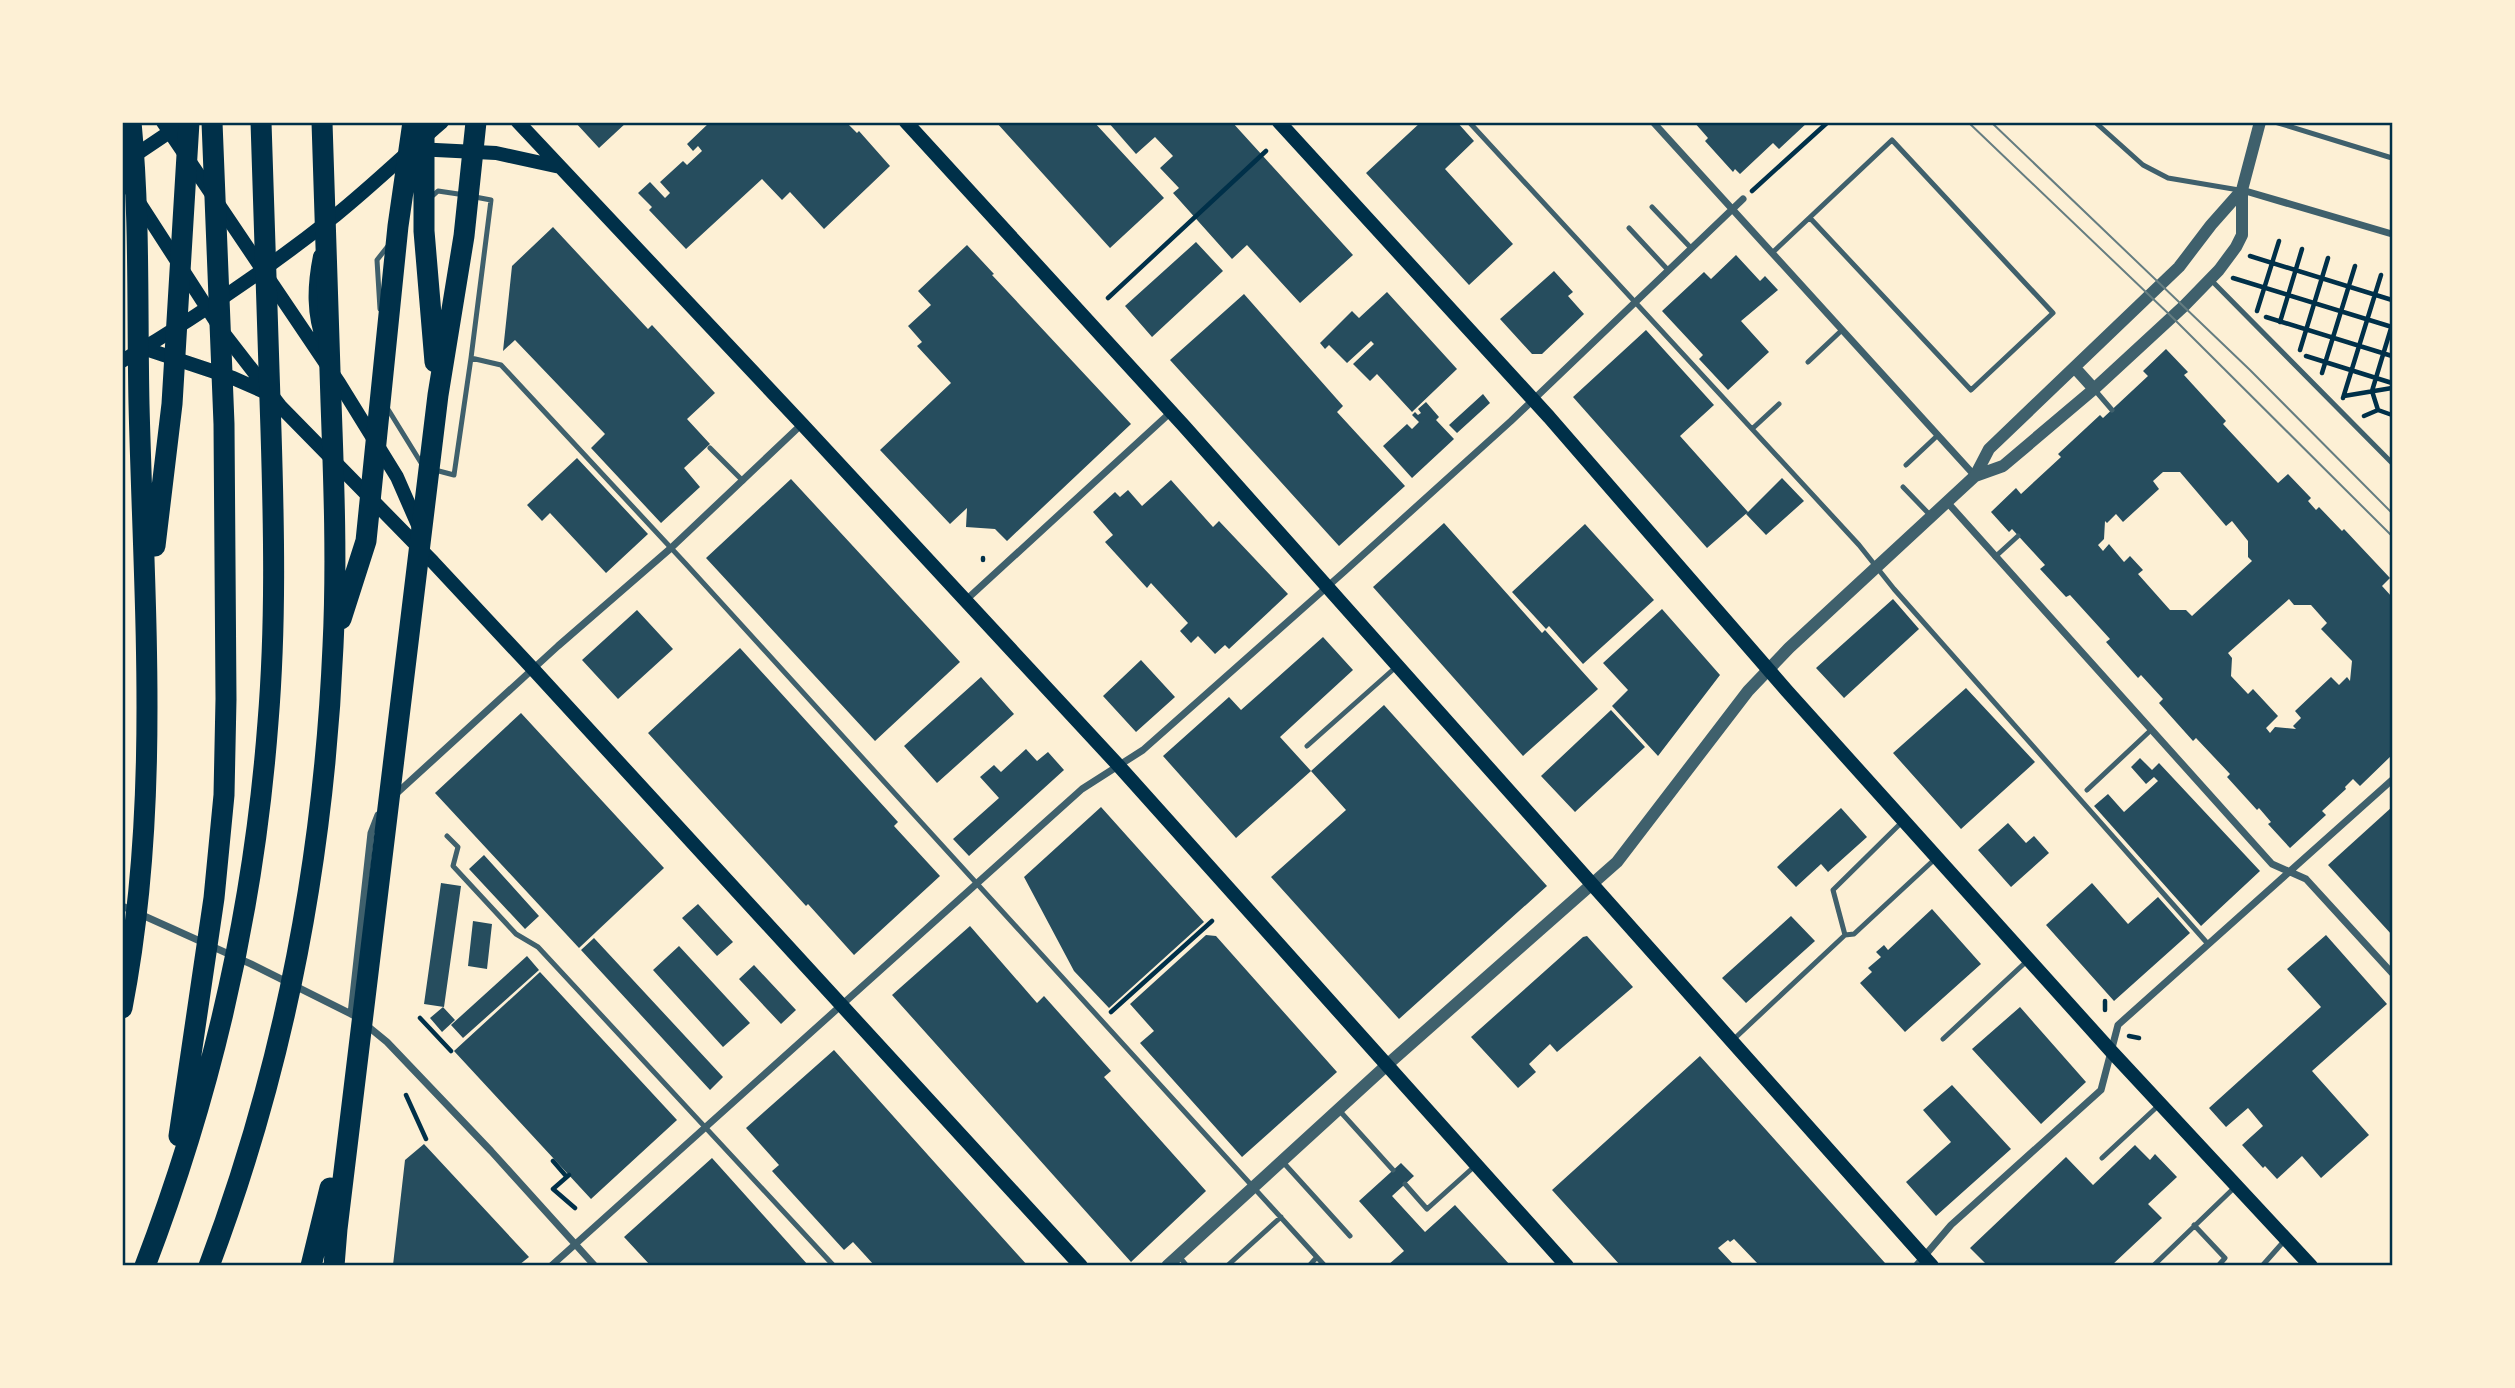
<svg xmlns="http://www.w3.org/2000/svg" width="2515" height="1388" viewBox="0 0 2515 1388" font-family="'Alegreya Sans',sans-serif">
<rect width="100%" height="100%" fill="#fdf0d5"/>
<!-- building -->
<path fill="#264d5e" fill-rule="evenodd" d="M575 122H627L599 148Z
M710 122H846L857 133 859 131 890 166 824 229 790 192 782 200 762 179 686 249 649 210 652 207 638 193 650 182 665 198 670 193 660 182 683 161 687 165 702 151 698 146 693 151 687 144Z
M996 122H1094L1164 198 1110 248Z
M1108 122H1232L1353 255 1300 303 1247 245 1232 259 1173 193 1179 188 1160 168 1173 156 1155 137 1136 154Z
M1421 122H1457L1474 141 1445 169 1513 244 1469 285 1366 173Z
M1694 122H1808L1779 149 1773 143 1740 174 1735 169 1733 172 1705 141 1708 138Z
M553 227 648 329 652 325 715 393 687 419 710 444 684 468 700 487 661 523 591 448 605 434 515 340 503 351 512 266Z
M1196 242 1223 271 1152 337 1125 306Z
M967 245 994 274 992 275 1131 424 1007 541 995 529 966 527 967 508 950 524 880 450 951 383 917 346 922 342 908 326 931 305 918 291Z
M1736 255 1760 281 1765 276 1778 290 1741 321 1769 352 1728 390 1699 359 1703 355 1662 311 1704 272 1711 279Z
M1554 271 1573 292 1568 296 1584 314 1542 354H1532L1500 319Z
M1387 292 1457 369 1412 412 1377 374 1370 381 1353 364 1374 344 1371 341 1347 363 1329 345 1325 349 1320 343 1352 311 1359 318Z
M1244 294 1343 406 1337 412 1405 486 1339 546 1170 360Z
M1646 330 1714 405 1680 436 1748 512 1707 548 1573 397Z
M2166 349 2188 372 2184 375 2226 421 2223 424 2278 483 2288 474 2311 498 2308 501 2316 510 2319 507 2342 531 2344 529 2390 578 2382 586 2392 597V755L2360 786 2353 779 2345 787 2346 789 2322 811 2326 815 2290 848 2268 824 2271 822 2259 808 2257 810 2227 777 2230 774 2196 738 2193 741 2159 703 2163 699 2141 675 2138 678 2106 642 2110 639 2070 595 2066 597 2040 569 2045 565 2012 529 2009 532 1991 512 2016 488 2021 494 2061 457 2058 454 2100 415 2103 418 2148 376 2143 371ZM2163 472H2180L2226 526 2232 521 2248 541V557L2252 561 2192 616 2186 610H2170L2138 574 2143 570 2130 556 2124 562 2109 544 2103 551 2098 545 2104 539 2105 521 2107 523 2116 514 2123 522 2159 489 2153 481ZM2289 599 2294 605H2311L2327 623 2321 629 2352 661 2350 681 2347 677 2339 685 2331 677 2295 711 2301 718 2293 726 2296 729 2275 727 2270 733 2266 728 2278 716 2253 689 2248 694 2231 676 2232 658 2228 653Z
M1483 394 1490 403 1457 433 1449 425Z
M1426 402 1439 417 1436 420 1454 439 1412 478 1383 446 1407 424 1412 429 1419 422 1412 415 1415 412 1418 415 1421 413 1418 409Z
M577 458 648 534 606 573 550 513 542 521 527 505Z
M1782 478 1804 501 1766 535 1746 514Z
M791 479 960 662 875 741 706 558Z
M1171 480 1213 527 1219 521 1288 594 1229 649 1225 645 1215 654 1198 636 1191 643 1180 631 1188 623 1151 583 1147 588 1105 542 1113 535 1093 512 1115 492 1120 497 1128 490 1142 506Z
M1444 523 1542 633 1545 630 1598 689 1523 756 1373 587Z
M1585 524 1654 600 1583 664 1549 626 1546 629 1512 592Z
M1893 599 1919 629 1844 698 1816 668Z
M1662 609 1720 675 1658 756 1612 706 1628 690 1603 663Z
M637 610 673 649 618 699 582 660Z
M1323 637 1353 670 1280 737 1311 771 1236 838 1163 756 1229 697 1241 710Z
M740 648 898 822 894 826 940 876 854 955 808 904 806 906 648 733Z
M1141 660 1175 697 1136 732 1103 696Z
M981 677 1014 714 937 783 904 746Z
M1966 688 2035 762 1961 829 1893 753Z
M1384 705 1547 886 1399 1019 1271 877 1346 810 1311 771Z
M1611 710 1645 747 1575 812 1541 776Z
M521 713 664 868 579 948 435 793Z
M1026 749 1037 761 1048 752 1064 770 969 856 953 839 999 798 980 777 994 765 1001 772Z
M2140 758 2152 770 2159 763 2260 871 2201 926 2094 806 2108 794 2124 812 2158 781 2154 777 2146 784 2131 767Z
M1101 807 1204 922 1109 1008 1074 971 1024 877Z
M2392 807V935L2328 865Z
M1841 808 1867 837 1828 872 1821 864 1796 887 1777 867Z
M2008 823 2026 843 2034 836 2049 853 2011 887 1978 850Z
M484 855 539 916 525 929 469 869Z
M441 883 461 886 444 1007 424 1004Z
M2092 883 2128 924 2158 897 2190 933 2114 1001 2046 925Z
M698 904 733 942 717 956 682 918Z
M1932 909 1981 964 1905 1032 1860 983 1872 972 1868 968 1881 957 1876 952 1884 945 1888 950Z
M1791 916 1815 941 1746 1003 1722 978Z
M473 921 492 924 487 969 468 966Z
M970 926 1037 1003 1044 996 1111 1071 1104 1077 1206 1191 1131 1262 892 995Z
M1206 935 1216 936 1337 1072 1242 1157 1140 1043 1154 1031 1130 1004Z
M2326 935 2387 1004 2312 1071 2369 1135 2321 1178 2302 1156 2277 1179 2265 1166 2263 1168 2242 1145 2263 1126 2248 1108 2226 1127 2209 1108 2321 1007 2287 969Z
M1587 936 1633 987 1557 1052 1550 1044 1529 1064 1536 1072 1518 1088 1471 1037 1583 937Z
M594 938 723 1077 710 1090 581 950Z
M679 946 750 1023 723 1047 653 970Z
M527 956 539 970 463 1038 451 1025Z
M754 965 796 1010 781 1024 739 979Z
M540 972 677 1120 591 1199 454 1051Z
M443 1007 455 1020 442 1032 430 1018Z
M2020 1007 2086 1082 2041 1124 1972 1049Z
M834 1050 936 1164 1027 1265H874L853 1242 844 1250 772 1171 779 1165 746 1128Z
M1700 1056 1885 1263 1882 1265H1759L1734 1239 1730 1242 1728 1240 1718 1248 1734 1265H1620L1552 1190Z
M1952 1085 2011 1149 1936 1216 1906 1182 1951 1142 1923 1110Z
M424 1144 529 1257 519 1265H393L405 1160Z
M2135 1145 2150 1160 2155 1154 2177 1177 2148 1204 2162 1218 2112 1265H1987L1970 1248 2066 1157 2093 1185Z
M712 1158 808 1265H650L624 1237Z
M1401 1163 1414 1176 1392 1196 1425 1232 1455 1205 1510 1265H1388L1404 1251 1359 1201Z"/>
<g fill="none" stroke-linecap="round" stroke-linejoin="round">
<!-- path -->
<path stroke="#003049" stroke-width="4.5" d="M1752 191 1828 122
M2250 256 2392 300
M2233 278 2392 327
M1108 298 1266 151
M2257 311 2279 241
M2266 317 2392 356
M2280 322 2302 249
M2300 350 2328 258
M2306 356 2392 383
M2322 373 2355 266
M2344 396 2392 388
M2343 398 2381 275
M2378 410 2372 391 2392 325
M2364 416 2378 410 2392 415
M983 560V558
M2105 1010V1001
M1111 1012 1212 921
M420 1018 451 1051
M2129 1036 2139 1038
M406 1095 426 1139
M553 1161 566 1176
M569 1175 553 1189 575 1208"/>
<!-- service -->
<path stroke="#3f606c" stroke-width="5" d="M1469 122 1859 545 1894 589 2208 944
M2095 122 2143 165 2168 178 2239 190
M2275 122 2392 158
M475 197 491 200 471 358 501 365 685 563 1325 1266
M429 199 438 191 465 195
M1652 207 1691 248
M1629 228 1668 270
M1772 253 1892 140 2053 313 1971 390 1810 218
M2210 279 2392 463
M380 309 377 260 388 246
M1808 362 1842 330
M2094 389 2112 410
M386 406 423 466
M1752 429 1779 404
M710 448 743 481
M1906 465 1938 435
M435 470 454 475 471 358
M1903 487 1930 515
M1995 557 2018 536
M1307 746 1396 667
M2087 790 2151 730
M1902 822 1833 890 1845 935 1854 934 1936 858
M447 836 458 847 453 866 516 934 538 947 834 1266
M1734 1039 1845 935
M1943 1039 2028 960
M1338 1109 1393 1170
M2102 1158 2159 1105
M1282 1161 1350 1236
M1405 1184 1427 1209 1476 1165
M2194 1225 2225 1258 2218 1266
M1178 1255 1187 1266
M1227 1266 1281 1217
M1309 1266 1317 1257
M2153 1266 2236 1186
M2262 1266 2285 1240"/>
<!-- minor -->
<path stroke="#3f606c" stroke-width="7" d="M1653 122 1975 476
M2242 190 2392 234
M1947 502 2272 864 2306 879 2392 973
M966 600 1171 412
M397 793 558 646 671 548 802 424
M122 906 251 964 353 1015
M351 1014 371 833 378 815
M365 1024 387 1042 491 1151 595 1266
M551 1266 1082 789 1143 750 1345 571 1511 421 1743 199
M1916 1266 1951 1225 2101 1090 2118 1025 2392 780"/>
<!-- tertiary -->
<path stroke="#3f606c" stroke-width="12" d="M2075 368 2094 389
M1975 476 2003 466 2094 389 2184 306 2219 270 2236 247 2242 235V190L2260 122
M1167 1266 1388 1064 1617 862 1748 691 1789 648 1975 476 1989 449 2179 267 2211 225 2242 190"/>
<!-- secondary -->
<path stroke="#003049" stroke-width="14" d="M163 122 339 383 397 477 421 532
M518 122 802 424 1118 765 1567 1266
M906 122 1184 426 1932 1266
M1279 122 1549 417 1787 691 2111 1051 2311 1266
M416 149 496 153 560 167
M122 164 174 129
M122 176 222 331 281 407 433 562 533 669 1081 1266
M320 256C314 286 313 314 324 343
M143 348 233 378 267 393
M122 361C197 317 269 268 336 215 372 186 406 153 442 122"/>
<!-- motorway -->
<path stroke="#003049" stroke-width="21" d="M424 122V231L435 362
M155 546 172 404 189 122
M341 619 366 541 398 226 413 122
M122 1008C161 807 144 607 139 404 137 310 140 216 131 122
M179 1136 214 898 224 795 226 699 224 424 212 122
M145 1266C212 1091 254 908 268 722 276 625 274 528 271 431 268 328 264 225 261 122
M209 1266C284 1067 324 858 333 646 337 565 334 483 331 402 328 309 325 216 322 122
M311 1266 330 1188
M334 1266 337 1229 438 395 464 236 476 122"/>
<!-- tram -->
<path stroke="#657d81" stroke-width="2" d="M1968 122 2172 317 2392 536
M1991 122 2250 370 2392 513"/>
</g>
<!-- border -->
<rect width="2515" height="1388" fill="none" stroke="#fdf0d5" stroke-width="248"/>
<rect x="124" y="124" width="2267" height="1140" fill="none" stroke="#003049" stroke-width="2.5"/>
</svg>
